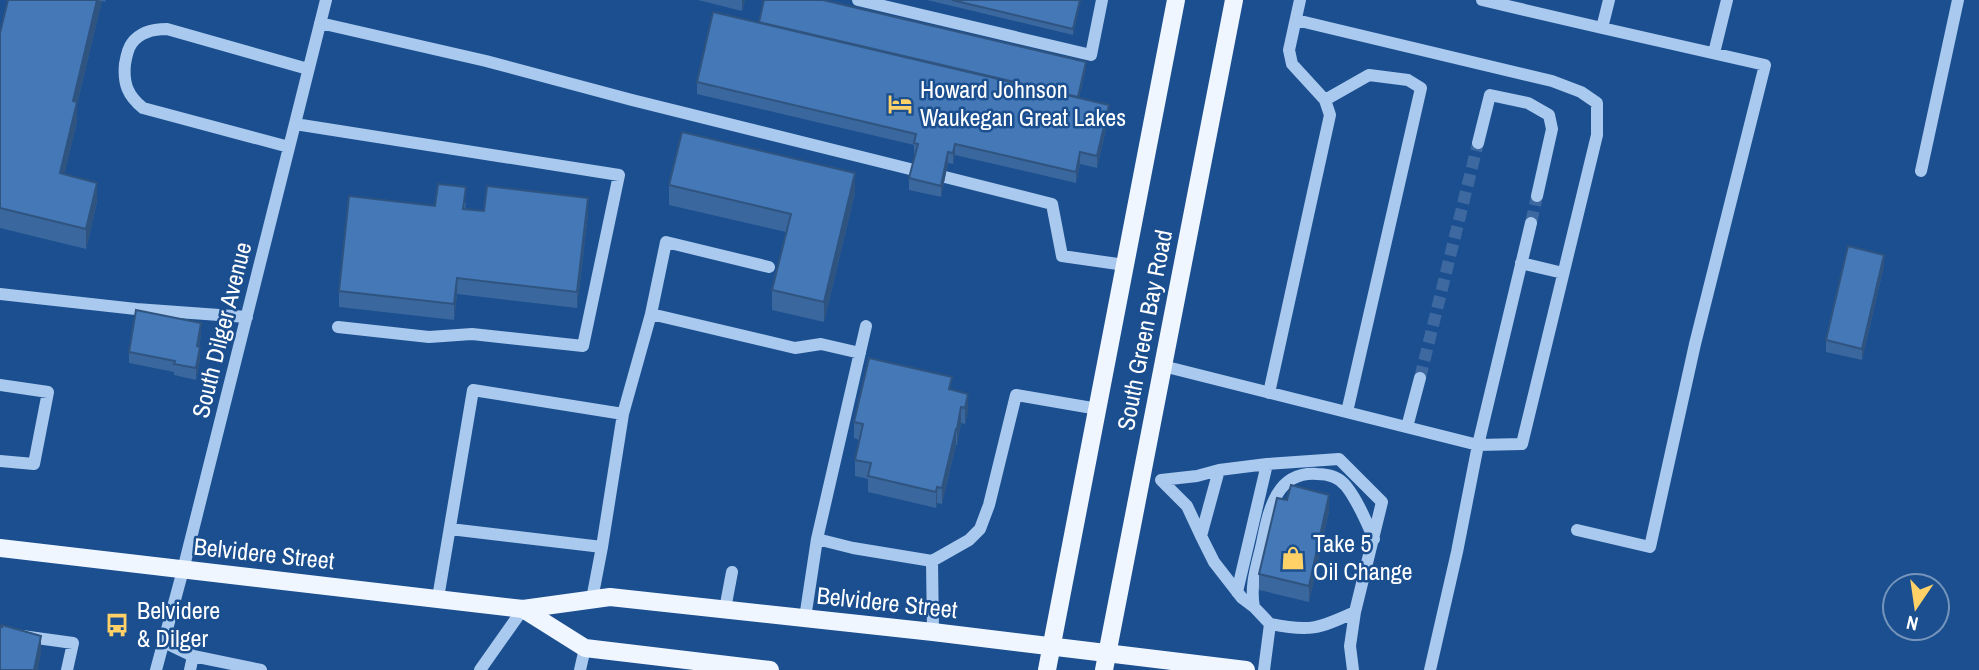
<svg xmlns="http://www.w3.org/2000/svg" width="1979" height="670" viewBox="0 0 1979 670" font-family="'Archivo Narrow',sans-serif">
<rect width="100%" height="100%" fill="#1b4f8f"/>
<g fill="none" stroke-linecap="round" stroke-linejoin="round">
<!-- minor-tunnel -->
<path stroke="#3d69a0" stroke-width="12" stroke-dasharray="12 6" stroke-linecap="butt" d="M1531 223 1537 196
M1420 378 1478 143"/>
<!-- minor -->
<path stroke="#a9c9ee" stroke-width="12" d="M858 0 1091 55 1102 0
M1482 0 1602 28 1609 0
M320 23 486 61 632 100 914 170
M1714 53 1727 0
M1325 100 1369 75 1408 80 1421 88 1347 412
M295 124 619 175 583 346 472 334 429 337 338 327
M1478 143 1490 95 1528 103 1549 115 1552 129 1537 196
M289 147 143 108C128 96 123 84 125 64 126 58 128 48 132 43 140 32 155 29 167 29L308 69
M1921 171 1958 0
M945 177 1052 204 1062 256 1125 265
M1521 263 1563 273
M0 294 136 309 247 317
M651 314 666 242 769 267
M866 326 817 539 853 548 932 561
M1163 366 1478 445 1522 444 1597 135V103L1581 92 1552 81 1296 20
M0 385 48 392 34 464 0 461
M1269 393 1330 115 1325 100 1292 64 1289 50 1300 0
M1407 427 1420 378
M450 529 602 547
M1577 530 1650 547 1695 344 1765 65 1602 28
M1201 536 1187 506 1161 480 1197 476 1219 470
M1237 592 1267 464
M438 598 473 390 623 414
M592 599 602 547 623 414 651 314 795 348 821 344 860 353
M1254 607C1250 587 1256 568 1261 548 1268 516 1273 471 1317 474 1327 474 1339 477 1346 486 1358 501 1366 521 1374 539
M725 609 732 572
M805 618 817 539
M1270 624C1310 632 1318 629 1355 612
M933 632 932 561 969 540 980 529 989 505 1016 395 1098 409
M0 633 73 643 67 670
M164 642 193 656 190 670
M193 656 261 670
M156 670 183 570 326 0
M480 670 523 609
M580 670 585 648
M1264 670 1270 624 1254 607 1242 598 1214 562 1201 536 1219 470 1267 464 1339 459 1382 502 1355 612 1350 646 1353 670
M1430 670 1457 552 1478 445 1531 223"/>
<!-- major -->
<path stroke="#f0f6ff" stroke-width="18" d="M0 548 523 609 610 597 933 632 1246 670
M523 609 585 648 770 670
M1047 670 1176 0
M1104 670 1234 0"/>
</g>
<!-- wall -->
<path fill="#3a679d" d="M8 0H106L105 2 102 1 77 104V122L64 174 97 202 86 249 0 228V33Z
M698 0H745L742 11Z
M927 0H1080V3L1073 35Z
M1086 68 1079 98 1109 116 1097 168 1080 164 1076 183 955 155 953 164 948 163 941 197 909 190V178L915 155H914V145L697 94V82Z
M669 185 855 193 824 322 772 310V290L786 232 669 205Z
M466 203 465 210 484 211 588 214 577 308 457 294 454 320 339 307V291L435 206Z
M1884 266 1862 360 1826 352V340Z
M201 334 199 347 200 359 196 380 174 375V372L129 363V352Z
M952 390 968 410 965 424 961 423 957 445H956L942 504 937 503 936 508 868 492V479L855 476V460L859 440 854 438V422Z
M1329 511 1309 602 1259 590V574Z"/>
<!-- shaded-wall -->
<path fill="#305480" d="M97 0 102 1 77 104V122L60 193V173L73 101Z
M742 0H745L742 11Z
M1080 0V3L1073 35V29Z
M1086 62V68L1077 107V101Z
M1109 105V116L1097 168V156Z
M955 144V155L953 164V153Z
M948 152V163L941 197V186Z
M1080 152V164L1076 183V172Z
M855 173V193L824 322V302Z
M97 183V202L86 249V229Z
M588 198V214L577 308V292Z
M1884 255V266L1862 360V349Z
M457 278V294L454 320V304Z
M201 323V334L197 358V346Z
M200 347V359L196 380V368Z
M968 394V410L965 424V408Z
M961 407V423L957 445V429Z
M956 429V445L942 504V488Z
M937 487V503L936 508V492Z
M1329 495V511L1309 602V586Z
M41 636V652L38 670H34Z"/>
<!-- building -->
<path fill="#4478b7" stroke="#305480" stroke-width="2" d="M8 0H97L73 101 77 102 60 173 97 183 86 229 0 208V33Z
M764 0H823L1086 62 1078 97 759 22Z
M952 0H1080L1073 29Z
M713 12 1109 105 1097 156 1080 152 1076 172 955 144 953 153 948 152 941 186 909 178 918 144 914 143 916 134 697 82Z
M682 132 855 173 824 302 772 290 791 214 669 185Z
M438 184 466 187 463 209 484 211 487 186 588 198 577 292 457 278 454 304 339 291 349 196 435 206Z
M1848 246 1884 255 1862 349 1826 340Z
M136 310 201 323 197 346 200 347 196 368 174 364 175 361 129 352Z
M869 358 952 377 949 389 968 394 965 408 961 407 957 429H956L942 488 937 487 936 492 868 476 871 463 855 460 863 424 854 422Z
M1291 485 1329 495 1309 586 1259 574 1277 498 1287 500Z
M2 625 41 636 34 670H0V626L2 627Z"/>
<!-- icons -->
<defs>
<g id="hotel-bare" transform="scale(1.89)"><path d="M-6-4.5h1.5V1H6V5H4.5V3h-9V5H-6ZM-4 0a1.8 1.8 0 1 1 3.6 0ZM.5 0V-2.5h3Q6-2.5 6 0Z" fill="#ffd166" stroke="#1b4f8f" stroke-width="2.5" paint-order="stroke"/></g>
<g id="shop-bare" transform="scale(1.89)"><path d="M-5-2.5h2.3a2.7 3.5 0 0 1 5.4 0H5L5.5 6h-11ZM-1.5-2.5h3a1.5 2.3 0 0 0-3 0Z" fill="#ffd166" stroke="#1b4f8f" stroke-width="2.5" paint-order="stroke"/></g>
<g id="bus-bare" transform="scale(1.89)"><path d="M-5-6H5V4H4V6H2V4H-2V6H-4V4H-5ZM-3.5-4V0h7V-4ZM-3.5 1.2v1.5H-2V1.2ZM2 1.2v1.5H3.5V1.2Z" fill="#ffd166" stroke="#1b4f8f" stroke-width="2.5" paint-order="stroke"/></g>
</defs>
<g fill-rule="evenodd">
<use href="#hotel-bare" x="900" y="104"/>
<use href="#shop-bare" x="1293" y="558"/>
<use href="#bus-bare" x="117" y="625"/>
</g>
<g text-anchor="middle" stroke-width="5" stroke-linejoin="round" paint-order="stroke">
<!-- poi labels -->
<g font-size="24" fill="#fff" stroke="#1b4f8f" text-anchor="start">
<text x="920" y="98">Howard Johnson<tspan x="920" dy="28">Waukegan Great Lakes</tspan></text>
<text x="1313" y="552">Take 5<tspan x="1313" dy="28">Oil Change</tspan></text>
<text x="137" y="619">Belvidere<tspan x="137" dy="28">&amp; Dilger</tspan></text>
</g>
<!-- street labels -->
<g font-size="24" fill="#fff" stroke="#1b4f8f">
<text transform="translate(222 330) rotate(-76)" y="8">South Dilger Avenue</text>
<text transform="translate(1145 330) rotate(-79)" y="8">South Green Bay Road</text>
<text transform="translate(264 554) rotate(6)" y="8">Belvidere Street</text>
<text transform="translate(887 603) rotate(6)" y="8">Belvidere Street</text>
</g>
</g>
<!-- north arrow -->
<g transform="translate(1916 607) rotate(193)"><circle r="33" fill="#1b4f8f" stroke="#7695bc" stroke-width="2"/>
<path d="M0-5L12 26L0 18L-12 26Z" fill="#ffd166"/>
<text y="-10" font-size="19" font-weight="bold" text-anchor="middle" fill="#ffffff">N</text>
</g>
</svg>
